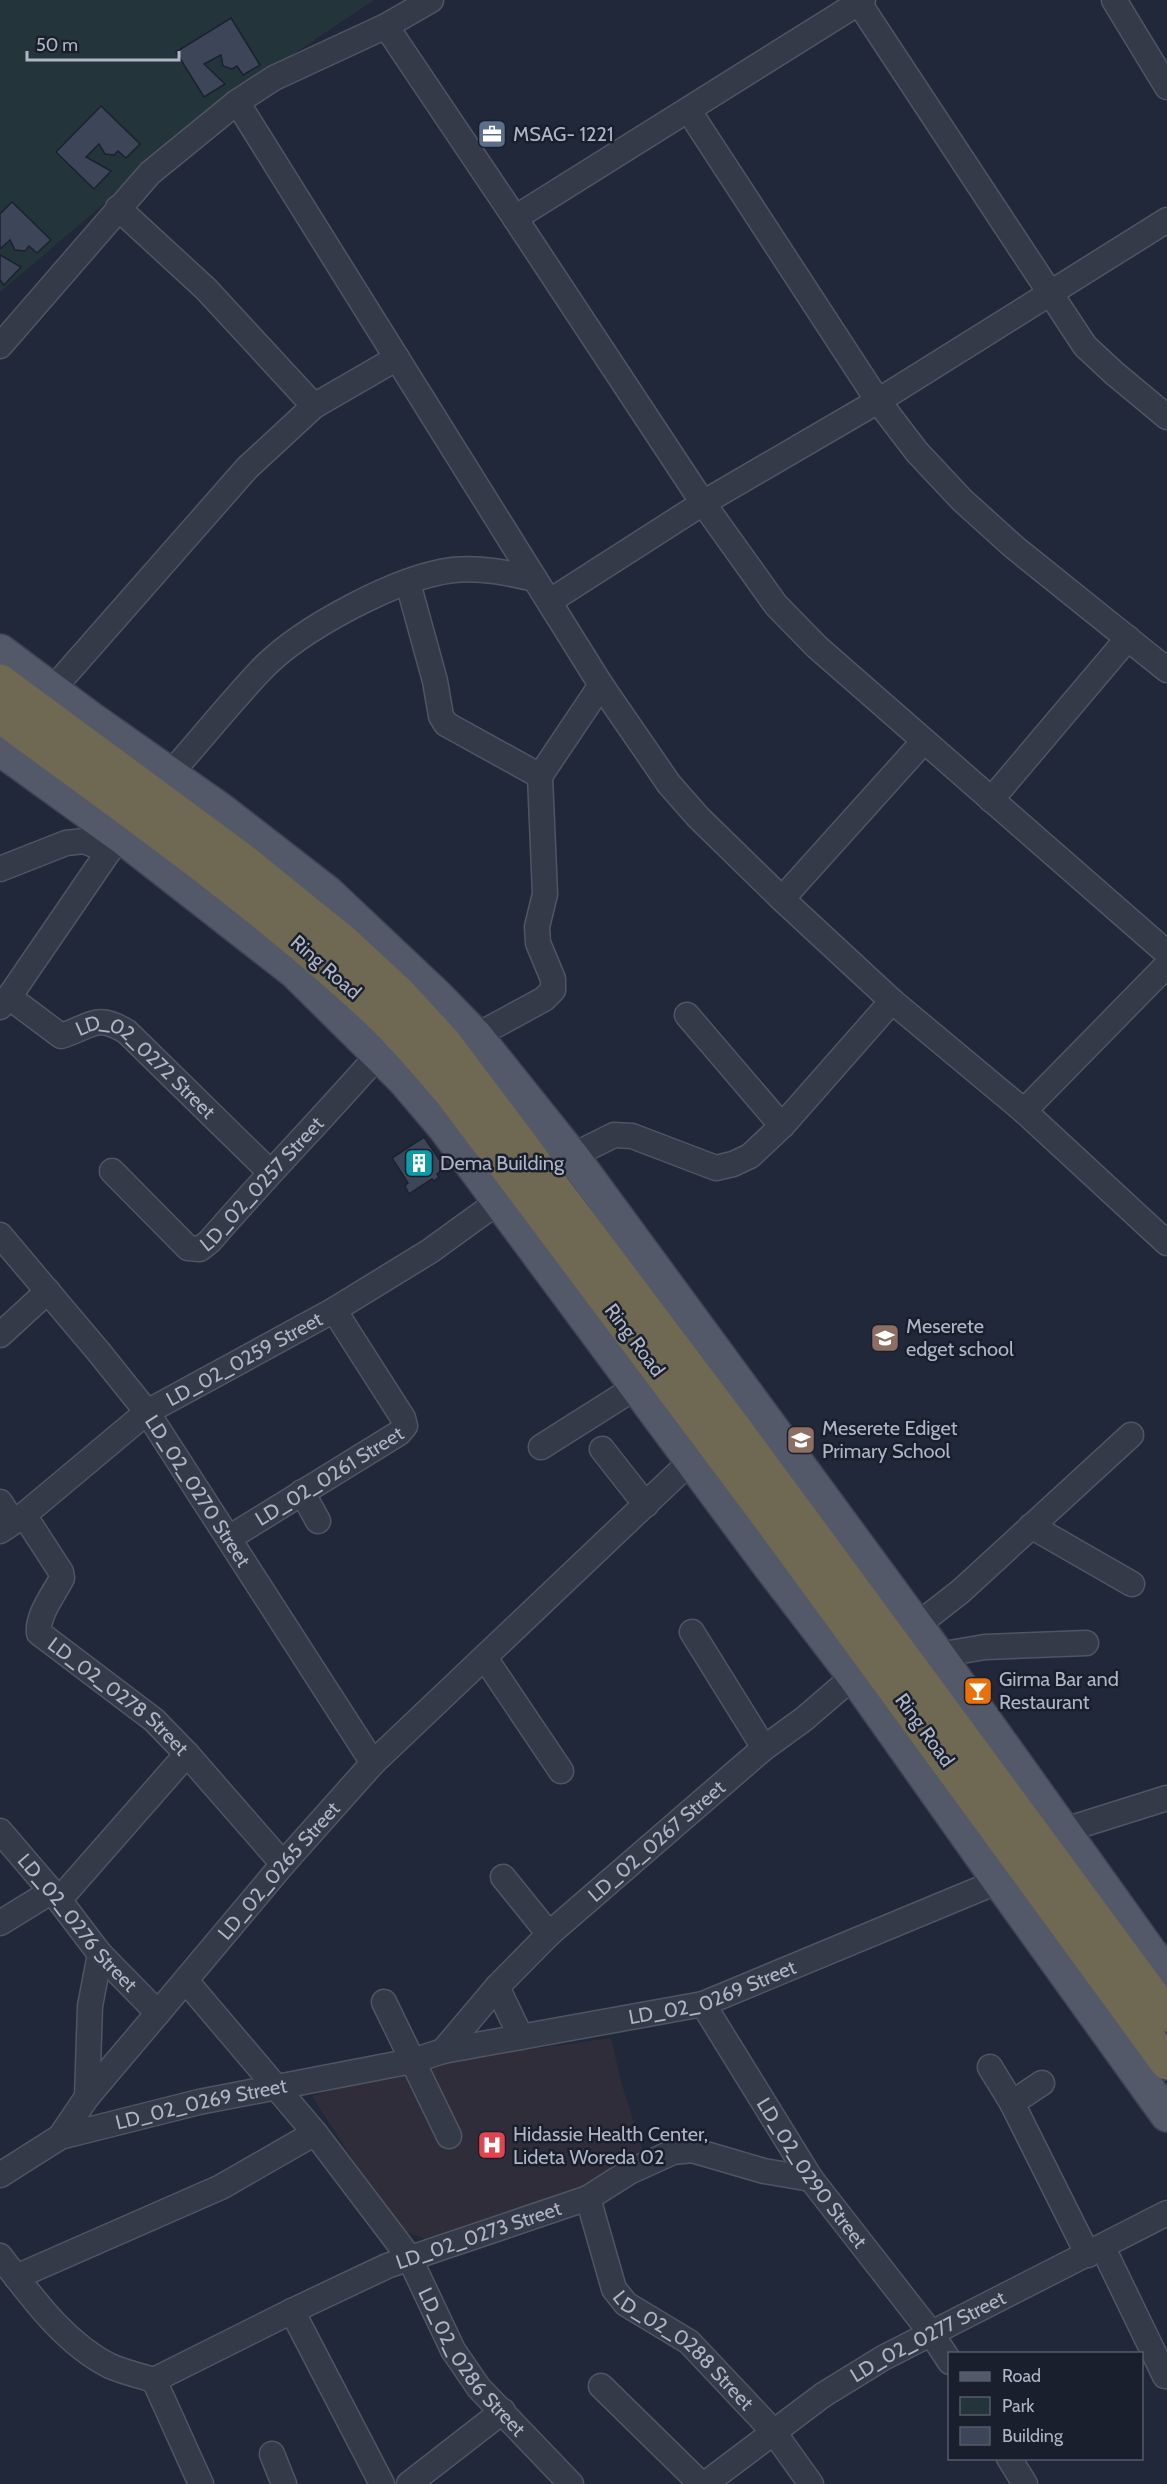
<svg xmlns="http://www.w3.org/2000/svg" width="1167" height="2484" viewBox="0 0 1167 2484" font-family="Cabin,sans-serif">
<rect width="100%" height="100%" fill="#212839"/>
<!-- medical -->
<path fill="#302d3a" d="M611 2038 622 2085 644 2154 629 2172 428 2240 403 2231 365 2179 312 2096 404 2070 474 2057Z"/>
<!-- green -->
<path fill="#23343a" d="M0 0H374L231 96 0 292Z"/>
<!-- building -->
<path fill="#3d4559" stroke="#1c2130" stroke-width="1.5" d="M231 18 260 65 243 75 237 66 232 69 223 66 221 55 204 64 225 84 204 97 176 52Z
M101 106 140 144 126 158 118 151 114 155 105 154 99 144 86 157 111 171 94 189 56 152Z
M12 202 51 240 37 253 29 246 25 251 15 250 10 240 0 249V214Z
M0 255 21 267 4 285 0 280Z
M424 1137 445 1168 437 1174 439 1177 434 1181 432 1179 409 1194 405 1186 408 1183 392 1158Z"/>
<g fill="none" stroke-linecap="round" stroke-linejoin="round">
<!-- street casing -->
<g stroke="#505564" stroke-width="27">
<g id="street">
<path d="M1114 0 1167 87"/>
<path d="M859 3 1085 346 1114 373 1167 417"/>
<path d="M386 26 515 218 863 0"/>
<path d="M237 102 601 685 669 784 698 817 782 899 892 1001 1024 1111 1167 1243"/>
<path d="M689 111 878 401 917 452 962 500 1014 547 1167 670"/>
<path d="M118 208 206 289 314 406"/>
<path d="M515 218 703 503 776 605 817 647 1167 953"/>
<path d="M0 346 150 173 237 102 274 78 386 26 431 0"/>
<path d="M408 583 435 681 441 716 446 724 540 776"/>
<path d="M550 601 703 503 878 401 1167 220"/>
<path d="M52 690 247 468 314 406 397 358"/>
<path d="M171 773C201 739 230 703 261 670 300 629 397 577 453 570 481 567 508 573 535 579"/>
<path d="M991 800 1128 638"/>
<path d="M0 869 66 843 84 841 109 851"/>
<path d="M782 899 924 741"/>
<path id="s1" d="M9 997 61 1036C92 1026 97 1013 127 1032L270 1172"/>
<path d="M0 1007 9 997 109 851 122 837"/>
<path d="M687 1015 782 1126"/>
<path d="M476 1036 544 999 553 990V979L538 943 537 927 545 894 540 776 601 685"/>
<path d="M1024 1111 1167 965"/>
<path d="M572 1156 614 1135 632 1136 716 1168 733 1164 750 1156 782 1126 892 1001"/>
<path id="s2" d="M112 1171 188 1248 200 1249 210 1241C265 1177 324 1117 379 1054"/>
<path id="s3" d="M0 1235 98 1351 147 1412 373 1763"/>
<path d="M0 1335 48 1291"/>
<path d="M541 1447 636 1387"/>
<path d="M602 1449 646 1505"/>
<path d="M302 1492 318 1521"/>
<path d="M0 1502 13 1522"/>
<path id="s4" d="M24 1515 61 1572 62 1578C54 1594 37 1615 39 1633L154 1720 187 1754 283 1864"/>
<path d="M1031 1526 1132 1584"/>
<path id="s5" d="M0 1531 24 1515 147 1412 334 1310 430 1251 499 1201"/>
<path id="s6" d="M229 1538 399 1433 405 1426 403 1418 334 1310"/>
<path d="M915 1627 961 1591 1131 1435"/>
<path d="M692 1632 764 1748"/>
<path d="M938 1655 985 1647 1086 1643"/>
<path d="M485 1658 561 1771"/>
<path id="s7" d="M0 1831 59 1900 100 1954 158 2013"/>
<path d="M1062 1831 1167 1798"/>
<path d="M503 1877 549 1934"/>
<path d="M59 1900 187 1754"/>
<path d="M0 1923 52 1891"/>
<path id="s8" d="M186 1981 315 2133 409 2257 453 2350 479 2388 571 2484"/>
<path d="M497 1987 521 2037"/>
<path d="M384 2002 449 2136"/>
<path id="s9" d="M703 2004 811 2179 931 2333 950 2362"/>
<path id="s10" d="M443 2051 497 1987 549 1934 764 1748 804 1719 854 1676"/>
<path d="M990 2067 1012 2103 1088 2255"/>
<path d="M87 2097 90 2006 100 1954"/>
<path d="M1012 2103 1042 2083"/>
<path id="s11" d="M60 2137 87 2097 158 2013 283 1864 373 1763 691 1461"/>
<path id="s12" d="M0 2175 60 2137 199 2102 412 2061 443 2051 703 2004 999 1881"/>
<path id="s13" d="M588 2198 614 2289 626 2304 689 2342 773 2431 811 2484"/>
<path d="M1103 2248 1165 2376"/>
<path d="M0 2256C31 2296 64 2343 110 2366 124 2372 140 2376 154 2380L201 2484"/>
<path d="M16 2277 221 2187 315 2133"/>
<path d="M292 2311 382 2484"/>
<path id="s14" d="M154 2380 292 2311 387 2266 588 2198 629 2172 673 2152 692 2150 764 2171 811 2179"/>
<path d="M601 2386 701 2484"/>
<path d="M272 2454 284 2484"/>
<path d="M1009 2458 1025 2484"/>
<path d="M409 2484 503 2411"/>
<path id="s15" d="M705 2484 823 2395 883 2358 1167 2213"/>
</g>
</g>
<!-- primary casing -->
<g stroke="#3e4352" stroke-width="36">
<path id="primary" d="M0 651 90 718 221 810 328 893 437 996 476 1036 572 1156 938 1655 1167 1976
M0 749 122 837 295 972 404 1080 444 1127 768 1564 854 1676 999 1881 1167 2115"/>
</g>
<!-- highway casing -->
<g stroke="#3d4251" stroke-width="36">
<path id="highway" d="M0 681 240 858 344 942 398 992 444 1042 736 1430 1167 2015
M0 716C122 806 248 894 360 996 393 1025 422 1059 451 1093L778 1530 1167 2063"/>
</g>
<!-- street -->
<use href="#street" stroke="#353a49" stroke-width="24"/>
<!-- primary -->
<use href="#primary" stroke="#535969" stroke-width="33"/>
<!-- highway -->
<use href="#highway" stroke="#6f6852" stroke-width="33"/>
</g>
<!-- icons -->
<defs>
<g id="office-square" transform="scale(1.5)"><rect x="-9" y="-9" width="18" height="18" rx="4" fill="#5c6f8a" stroke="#1a1f2e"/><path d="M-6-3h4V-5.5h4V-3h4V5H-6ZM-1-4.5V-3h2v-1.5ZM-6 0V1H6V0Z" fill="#fff"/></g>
<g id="building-square" transform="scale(1.5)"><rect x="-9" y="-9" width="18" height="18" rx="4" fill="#0f9aa8" stroke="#1a1f2e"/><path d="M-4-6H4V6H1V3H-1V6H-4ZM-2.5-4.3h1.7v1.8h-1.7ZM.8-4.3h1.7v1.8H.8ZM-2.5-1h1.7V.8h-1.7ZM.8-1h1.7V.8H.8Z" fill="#fff"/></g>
<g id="school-square" transform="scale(1.5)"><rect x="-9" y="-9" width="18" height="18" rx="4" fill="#8d6e63" stroke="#1a1f2e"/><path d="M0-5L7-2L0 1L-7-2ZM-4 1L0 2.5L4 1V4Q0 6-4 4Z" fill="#fff"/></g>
<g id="bar-square" transform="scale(1.5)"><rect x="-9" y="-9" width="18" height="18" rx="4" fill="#e8710a" stroke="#1a1f2e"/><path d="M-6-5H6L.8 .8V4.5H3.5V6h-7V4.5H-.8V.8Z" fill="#fff"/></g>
<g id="hospital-square" transform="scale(1.5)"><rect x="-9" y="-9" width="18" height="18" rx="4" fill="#e0444e" stroke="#1a1f2e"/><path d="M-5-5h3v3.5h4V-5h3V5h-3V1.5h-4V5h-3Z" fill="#fff"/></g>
</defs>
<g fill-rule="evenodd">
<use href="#office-square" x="492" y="134"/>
<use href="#building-square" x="419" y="1163"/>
<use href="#school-square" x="885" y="1338"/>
<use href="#school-square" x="801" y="1440"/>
<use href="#bar-square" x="978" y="1691"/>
<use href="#hospital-square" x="492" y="2145"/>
</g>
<g text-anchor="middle" stroke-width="5" stroke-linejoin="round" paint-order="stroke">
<!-- poi labels -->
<g font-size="20" fill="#b0b5c5" stroke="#1a1f2e" text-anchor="start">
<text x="513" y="141">MSAG- 1221</text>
<text x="440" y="1170">Dema Building</text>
<text x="906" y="1333">Meserete<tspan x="906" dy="23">edget school</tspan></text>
<text x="822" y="1435">Meserete Ediget<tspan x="822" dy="23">Primary School</tspan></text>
<text x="999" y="1686">Girma Bar and<tspan x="999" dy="23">Restaurant</tspan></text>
<text x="513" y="2141">Hidassie Health Center,<tspan x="513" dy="23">Lideta Woreda 02</tspan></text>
</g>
<!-- street labels -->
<g font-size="20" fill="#b0b5c5" stroke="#1a1f2e">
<text transform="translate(326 967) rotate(41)" y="7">Ring Road</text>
<text dy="7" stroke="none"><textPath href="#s1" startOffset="168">LD_02_0272 Street</textPath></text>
<text dy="7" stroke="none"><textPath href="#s2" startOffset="210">LD_02_0257 Street</textPath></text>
<text transform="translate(635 1340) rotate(53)" y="7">Ring Road</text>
<text dy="7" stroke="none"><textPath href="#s5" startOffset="300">LD_02_0259 Street</textPath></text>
<text dy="7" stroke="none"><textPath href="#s6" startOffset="118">LD_02_0261 Street</textPath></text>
<text dy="7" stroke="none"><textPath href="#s3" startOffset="324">LD_02_0270 Street</textPath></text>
<text dy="7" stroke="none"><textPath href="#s4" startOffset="236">LD_02_0278 Street</textPath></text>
<text transform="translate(925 1730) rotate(54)" y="7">Ring Road</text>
<text dy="7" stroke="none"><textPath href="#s10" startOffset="300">LD_02_0267 Street</textPath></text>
<text dy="7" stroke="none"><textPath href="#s11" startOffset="345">LD_02_0265 Street</textPath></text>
<text dy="7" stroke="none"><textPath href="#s7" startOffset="120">LD_02_0276 Street</textPath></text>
<text dy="7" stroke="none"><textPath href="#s12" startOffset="740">LD_02_0269 Street</textPath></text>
<text dy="7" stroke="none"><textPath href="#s12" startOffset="216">LD_02_0269 Street</textPath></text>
<text dy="7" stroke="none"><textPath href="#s9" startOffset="201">LD_02_0290 Street</textPath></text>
<text dy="7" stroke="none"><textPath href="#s14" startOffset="356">LD_02_0273 Street</textPath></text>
<text dy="7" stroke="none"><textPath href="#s15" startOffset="268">LD_02_0277 Street</textPath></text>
<text dy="7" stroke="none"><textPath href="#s13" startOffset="188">LD_02_0288 Street</textPath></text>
<text dy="7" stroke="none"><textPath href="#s8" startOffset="478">LD_02_0286 Street</textPath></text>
</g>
</g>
<!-- legend -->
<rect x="948" y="2352" width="195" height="108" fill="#1a1f2e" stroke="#565b6a" stroke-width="1.5"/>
<rect x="960" y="2372" width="30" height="9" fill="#535969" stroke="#565b6a" stroke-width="1.5"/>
<text x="1002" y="2382" font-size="18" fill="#b0b5c5">Road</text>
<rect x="960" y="2397" width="30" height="18" fill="#23343a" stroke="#565b6a" stroke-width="1.5"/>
<text x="1002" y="2412" font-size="18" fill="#b0b5c5">Park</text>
<rect x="960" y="2427" width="30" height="18" fill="#3d4559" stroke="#565b6a" stroke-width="1.5"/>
<text x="1002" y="2442" font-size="18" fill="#b0b5c5">Building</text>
<!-- scale -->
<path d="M27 51v9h152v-9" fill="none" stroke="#b0b5c5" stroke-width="3"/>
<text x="36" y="51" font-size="18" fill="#b0b5c5" stroke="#1a1f2e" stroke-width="4.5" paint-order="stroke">50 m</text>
</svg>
